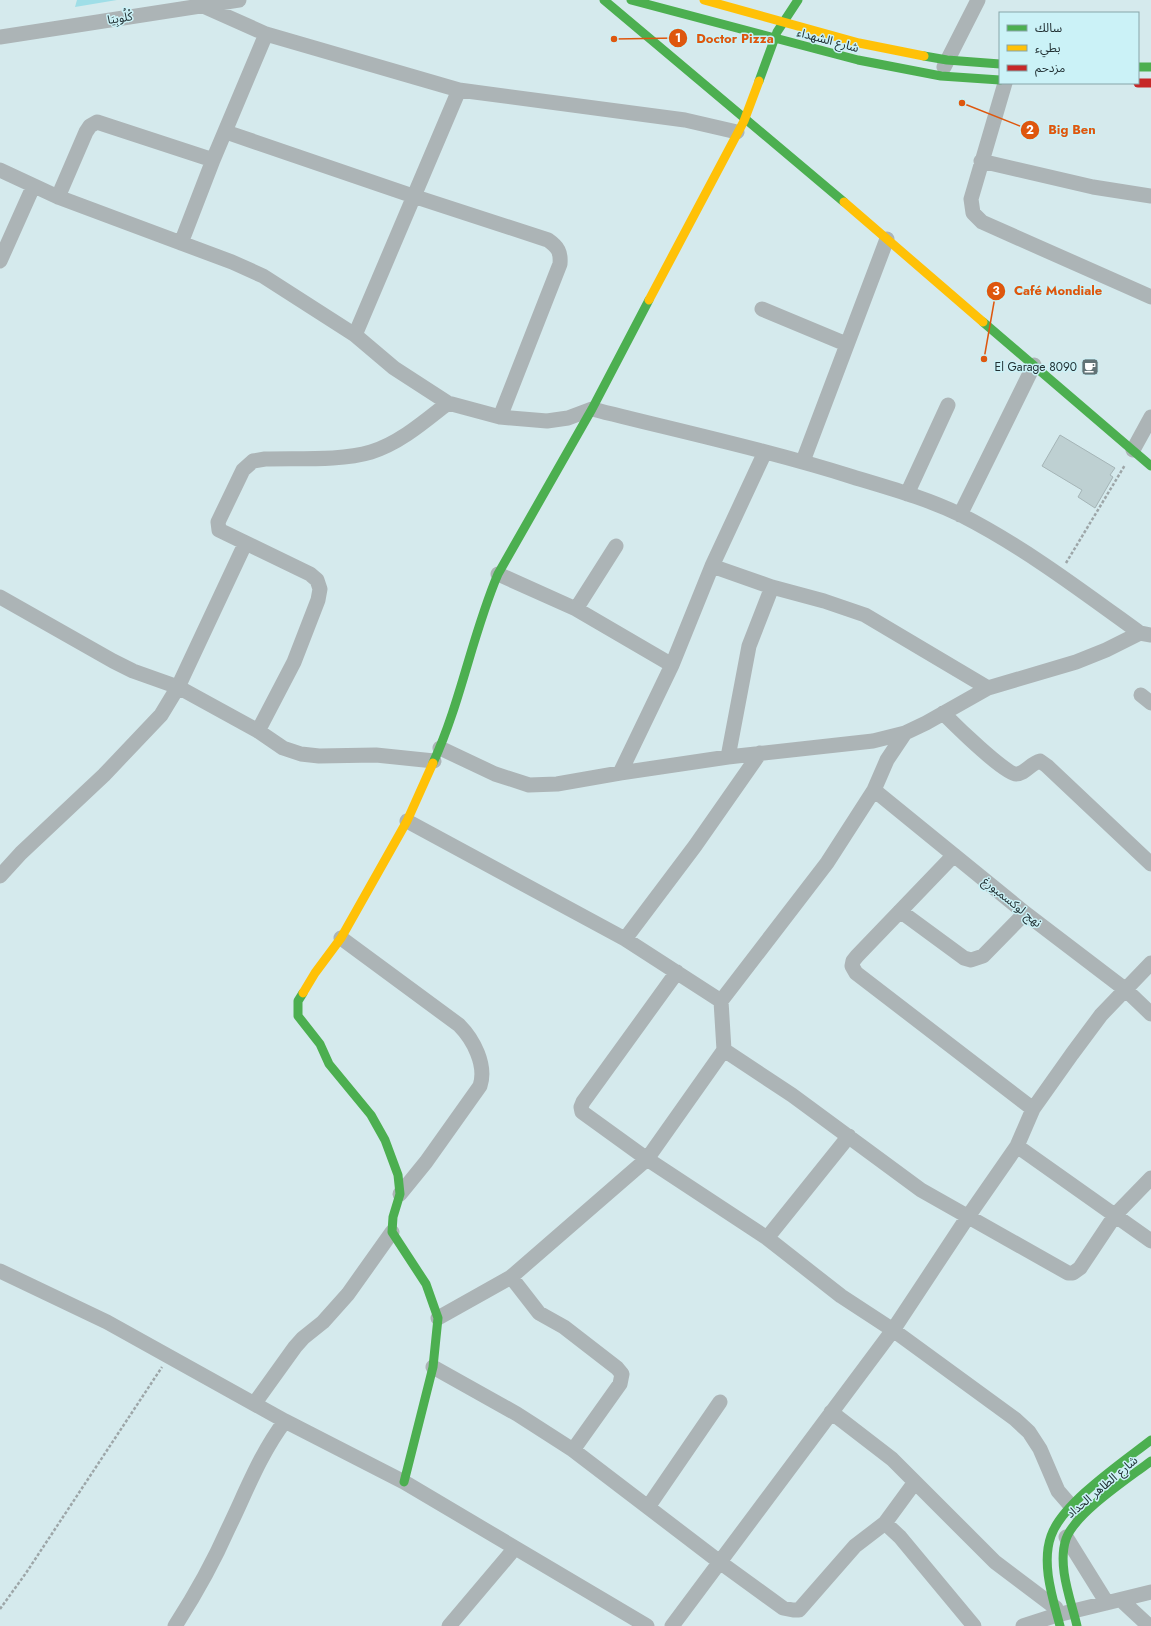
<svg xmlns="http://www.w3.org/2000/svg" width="1151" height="1626" viewBox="0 0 1151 1626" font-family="Jost,'Noto Sans Arabic',sans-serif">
<rect width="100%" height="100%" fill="#d5eaed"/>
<!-- green -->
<path fill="#9fdee7" d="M77 0H117L75 7Z"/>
<!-- building -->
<path fill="#bed0d2" stroke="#a5b5b7" d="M1060 435 1115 468 1110 475 1113 477 1095 508 1078 497 1082 490 1042 466Z"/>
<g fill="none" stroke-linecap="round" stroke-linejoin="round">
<!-- path -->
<path stroke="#9da6a8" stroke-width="2.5" stroke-dasharray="3 2" stroke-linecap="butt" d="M1066 563 1125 465
M0 1609 26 1573 162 1367"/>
<!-- street -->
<path stroke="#acb4b6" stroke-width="15" d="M203 6 266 34 459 90 685 120 737 132
M0 37 239 0
M944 67 978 0
M1005 83 971 199 973 213 982 222 1151 297
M226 132 413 196 548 240C558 247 561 252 560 264L500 417
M981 161 1093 187 1151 196
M0 170 58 197 232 262 263 276 355 335 394 368 448 403 500 417 547 421 568 418 592 409C679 431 767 450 853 477 889 488 926 498 961 515 1024 547 1082 591 1140 633L1151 635
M58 197 86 132 90 126 97 122 213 160
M181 243 213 160 266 34
M0 261 33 187
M762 309 846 344
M355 335 459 90
M1133 450 1151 417
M803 461 887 239
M907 494 948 405
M960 515 1034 365
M712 566 772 587 824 601 865 615 988 688
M498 574 576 609 672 665
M0 597 113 661 133 671 178 687 258 731 283 748 301 754 319 756 376 755 434 761
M576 609 616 546
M1141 695 1151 703
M943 713C954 724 1005 774 1016 774 1025 774 1031 763 1040 761L1047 766 1151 864
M258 731 294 662 318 600 320 589 317 580 310 574 219 530 218 522 243 470 253 461 265 459C297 458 341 461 371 452 400 443 425 421 448 403
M440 748 495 774 529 785 557 784 620 773 728 757 873 741 905 733 926 723 988 688 1076 662 1106 650 1140 633
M728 757 749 646 772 587
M620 773 672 665 712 566 765 452
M874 790 1025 913 1126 990 1151 1014
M407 821 625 939 721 1001 724 1050 792 1095 921 1190 1068 1273H1073L1080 1268 1116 1214 1151 1178
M954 855 857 956 853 961 852 966 856 973 1033 1109
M0 876 21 853 104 775 161 715 178 687 245 544
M900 911 964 958 971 960 983 956 1025 913
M341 938 459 1025C473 1039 487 1065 480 1086L426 1162 400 1194
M625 939 695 846 760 753
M677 972 583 1102 581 1107 582 1112 647 1159 767 1238 841 1296 893 1330 1015 1419 1029 1432 1040 1449 1058 1491 1078 1514
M721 1001 827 863 874 790 887 760 905 733
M1017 1146 1151 1241
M767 1238 849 1136
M0 1271 107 1322 285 1421 404 1482 647 1626
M511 1277 539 1313 564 1327 617 1368 622 1374 620 1384 573 1450
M438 1318 511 1277 647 1159 724 1050
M433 1367 517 1414 573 1450 721 1563 783 1608 793 1610H799L855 1546 885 1523 900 1537 974 1626
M254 1404 295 1347 303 1338 323 1322 348 1294 392 1232
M831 1412 892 1459 995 1562 1056 1608
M648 1507 720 1402
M885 1523 915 1482
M1066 1537 1107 1603
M1121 1600 1149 1626
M175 1626C195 1595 213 1563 228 1529 246 1492 260 1454 285 1421
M449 1626 515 1548
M672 1626 893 1330 967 1218 1017 1146 1033 1109 1072 1054 1101 1015 1151 963
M1023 1626 1057 1615 1151 1592"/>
<!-- fast -->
<path stroke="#4caf50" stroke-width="9" d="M604 0 844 202
M631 0 858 60 941 76 1000 80
M924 56 947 60 1000 64
M1138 67H1151
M759 81 777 32 798 0
M983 322 1151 466
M433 763C461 702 472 635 498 574L592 409 649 300
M303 993 298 1001V1016L320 1044 329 1064 371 1115 385 1140 398 1175 400 1194 393 1217 392 1232 426 1284 438 1318 433 1367 404 1482
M1060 1626C1053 1599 1041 1564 1051 1536 1062 1503 1123 1462 1151 1440
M1077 1626C1071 1600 1057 1566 1066 1539 1075 1513 1129 1478 1151 1461"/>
<!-- slow -->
<path stroke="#ffc107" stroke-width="9" d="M704 0 859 43 924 56
M844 202 983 322
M649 300 744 121 759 81
M303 993 315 973 341 938 407 821 433 763"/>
<!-- jam -->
<path stroke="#c62828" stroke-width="9" d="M1138 83H1151"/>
</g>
<!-- icons -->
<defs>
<g id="cafe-square" transform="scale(0.9)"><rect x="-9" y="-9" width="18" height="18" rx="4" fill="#617275" stroke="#cbf2f7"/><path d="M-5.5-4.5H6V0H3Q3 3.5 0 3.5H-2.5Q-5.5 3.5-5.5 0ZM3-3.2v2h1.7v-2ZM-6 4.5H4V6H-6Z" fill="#fff"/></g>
</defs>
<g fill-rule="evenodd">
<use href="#cafe-square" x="1090" y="367"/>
</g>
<g text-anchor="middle" stroke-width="3" stroke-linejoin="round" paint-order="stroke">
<!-- street labels -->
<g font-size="12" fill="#223134" stroke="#cbf2f7">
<text transform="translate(120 18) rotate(-9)" y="4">كْلُوبِيَا</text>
<text transform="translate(828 40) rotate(15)" y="4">شارع الشهداء</text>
<text transform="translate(1012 902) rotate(39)" y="4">نهج لوكسمبورغ</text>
<text transform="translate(1102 1487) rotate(-40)" y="4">شارع الطاهر الحداد</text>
</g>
<!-- poi labels -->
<g font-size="12" fill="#223134" stroke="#cbf2f7" text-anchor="end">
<text x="1077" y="371">El Garage 8090</text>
</g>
</g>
<!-- callouts -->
<path fill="none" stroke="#de570e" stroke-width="1.5" d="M614 39L678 38M962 103L1030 130M984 359L996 291"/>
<g fill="#de570e" stroke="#cbf2f7" stroke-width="1.5">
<circle cx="614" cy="39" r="4"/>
<circle cx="962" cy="103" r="4"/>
<circle cx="984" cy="359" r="4"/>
<circle cx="678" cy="38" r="10"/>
<circle cx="1030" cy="130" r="10"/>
<circle cx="996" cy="291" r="10"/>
</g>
<g font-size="12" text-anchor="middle" font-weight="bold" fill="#fff">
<text x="678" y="42">1</text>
<text x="1030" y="134">2</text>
<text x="996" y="295">3</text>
</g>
<g font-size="13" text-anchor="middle" font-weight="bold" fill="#de570e" stroke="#cbf2f7" stroke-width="3" stroke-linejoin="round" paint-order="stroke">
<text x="735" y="43">Doctor Pizza</text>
<text x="1072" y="134">Big Ben</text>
<text x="1058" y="295">Café Mondiale</text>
</g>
<!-- legend -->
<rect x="999" y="12" width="140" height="72" fill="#cbf2f7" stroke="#87a5a9"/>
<rect x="1007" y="25" width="20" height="6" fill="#4caf50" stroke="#87a5a9"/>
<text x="1035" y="32" font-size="12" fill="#223134">سالك</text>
<rect x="1007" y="45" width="20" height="6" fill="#ffc107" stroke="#87a5a9"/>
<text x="1035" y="52" font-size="12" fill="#223134">بطيء</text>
<rect x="1007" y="65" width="20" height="6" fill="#c62828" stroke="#87a5a9"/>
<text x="1035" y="72" font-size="12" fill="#223134">مزدحم</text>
</svg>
